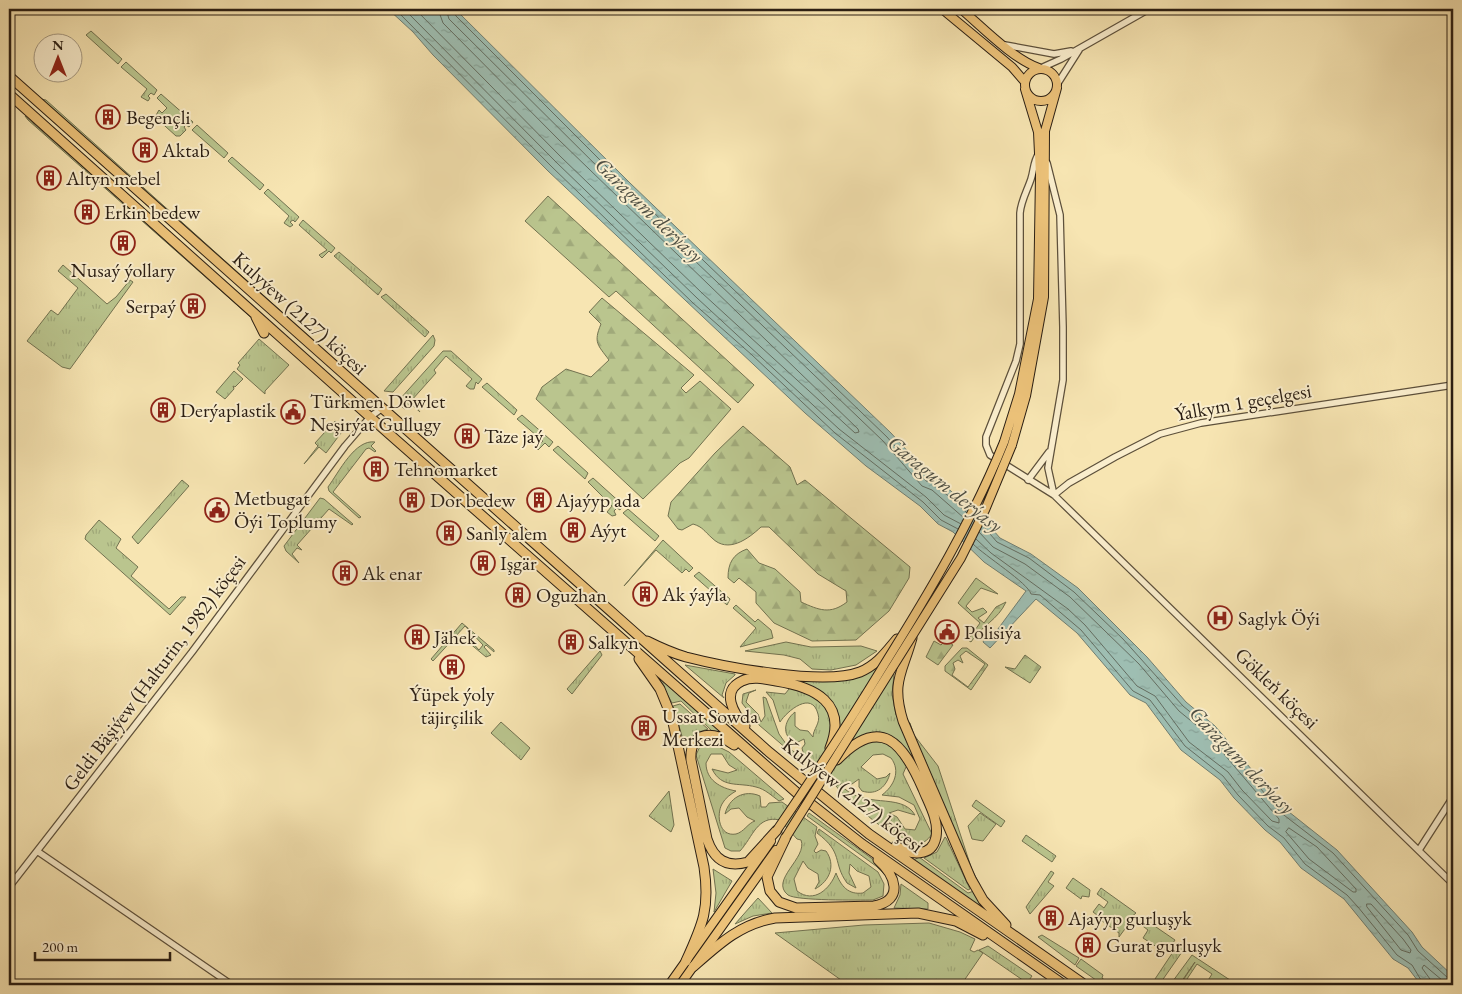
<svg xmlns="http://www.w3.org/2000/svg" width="1462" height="994" viewBox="0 0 1462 994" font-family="'EB Garamond',serif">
<defs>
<pattern id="grass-tufts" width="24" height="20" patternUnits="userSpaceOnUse" patternTransform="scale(1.25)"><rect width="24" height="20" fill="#bac58e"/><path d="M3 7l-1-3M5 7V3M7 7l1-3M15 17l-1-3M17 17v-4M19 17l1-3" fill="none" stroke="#a0a97a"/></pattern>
<pattern id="forest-firs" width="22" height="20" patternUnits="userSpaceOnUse" patternTransform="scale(1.25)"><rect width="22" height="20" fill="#bac58e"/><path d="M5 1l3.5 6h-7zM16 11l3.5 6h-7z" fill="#a0a97a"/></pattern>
<pattern id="water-ripples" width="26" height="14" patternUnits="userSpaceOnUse" patternTransform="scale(1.25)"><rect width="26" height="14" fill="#9ebeb2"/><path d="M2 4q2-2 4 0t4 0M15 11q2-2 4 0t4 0" fill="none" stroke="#88a398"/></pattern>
</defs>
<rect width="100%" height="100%" fill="#f7e5b2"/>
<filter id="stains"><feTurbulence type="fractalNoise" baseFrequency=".004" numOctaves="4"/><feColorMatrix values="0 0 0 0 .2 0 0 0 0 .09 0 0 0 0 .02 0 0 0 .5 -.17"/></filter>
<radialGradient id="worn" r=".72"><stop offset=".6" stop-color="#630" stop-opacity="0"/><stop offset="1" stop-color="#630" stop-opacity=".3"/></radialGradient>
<!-- grass -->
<path fill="url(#grass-tufts)" stroke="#727250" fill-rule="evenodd" d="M91 31 122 59 118 64 86 35Z
M126 62 157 90 154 95 151 93 148 96 150 98 148 101 141 97 147 89 121 67Z
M161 94 193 122 189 127 186 125 184 127 186 130 180 136H176L155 117 159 110 162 113 167 108 157 98Z
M41 99 46 100 342 366H341Z
M25 116 253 317 254 320 28 120Z
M197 125 228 153 224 158 192 130Z
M232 157 264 185 260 190 228 161Z
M268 189 299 217 295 222 293 220 290 222 293 225 290 227 284 223 289 216 264 193Z
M303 220 335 248 331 253 329 251 322 258 319 255 327 250 299 225Z
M339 252 382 289 378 295 334 256Z
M63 265 107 304 116 297 130 280 133 282 70 369 62 367 27 341 51 310 58 315 78 288 58 271Z
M386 294 429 332 425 337 381 297Z
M433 335 435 340 434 346 393 392 384 391Z
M259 339 289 365 265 391V394L237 369 240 365 238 363Z
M443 351H451L482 379 478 384 476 382 474 389H470L466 386 472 379 446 356 434 370 436 373 411 401 420 412 410 403 405 409 399 405 400 399Z
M234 371 243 379 235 387 233 386 234 389 225 399 216 392Z
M487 383 517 410 514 415 482 387Z
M522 415 553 442 549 447 545 443 538 450 536 448 543 441 517 419Z
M335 421 344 429 326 453 319 447 304 464 318 446 315 443Z
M375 442 371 446 376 451 375 452 369 448 366 449 333 492 361 517 359 518 329 491 328 487C339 472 355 439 375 442Z
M558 446 588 473 585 479 553 450Z
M593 478 623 505 620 510 617 508 614 511 616 515 612 516 607 512 612 506 588 482Z
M182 480 189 486 138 544 132 537Z
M320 498 324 499 353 524 352 525 329 509 297 545 302 550 297 548 292 554 299 563 286 551 284 546Z
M628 509 659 536 655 541 623 513Z
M99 520 121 539 116 548 138 567 131 576 169 609 181 597H186L170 615 85 539 86 535Z
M663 540 693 568 689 572 686 569 682 573 656 550 624 586Z
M699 572 730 599 727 605 694 576Z
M736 605 755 622 758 619 771 630 773 638 740 647 756 628 733 608Z
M462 623 494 650V652L486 645 484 647 491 655 486 657 468 642 469 639 479 650 483 645 465 626 433 661 431 659Z
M786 642 811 647 861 646 877 651 856 665 831 670 812 669 800 659 784 655 745 651Z
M600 651 602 655 572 694 567 689Z
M685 665 735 674V675L726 683 722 695 724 698Z
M880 666 894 674 892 694 896 715 910 723 914 735 938 766 972 870 980 885 978 886 924 758 906 767 903 774 932 834C928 840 921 846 913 844 896 842 847 800 836 786L840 784 835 785C829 774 813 764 801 761L759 725 742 703 743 694 756 690 749 693 746 702 758 714 761 722 765 716 763 697 766 698 779 734 789 748 805 760 802 748 805 744 804 739 798 742C781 739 783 721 795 712V726L800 730 808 731 813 737C813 729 821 723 818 714 812 690 787 711 780 722L773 700 766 692 785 694 789 689 790 679C823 683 851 685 880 666ZM883 754 891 758C901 771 894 786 882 795L899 797 914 805 920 819 915 830 905 829 897 817 889 813 898 810 915 815C901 791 862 811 840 784H852L859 779V787L862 791C877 796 887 786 890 773L886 777 877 779 861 767 873 755Z
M657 675 721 732 712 731 681 701 672 703Z
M680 704 708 729 696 733 685 746 673 706Z
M501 722 530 748 521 760 491 733Z
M711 740V743L729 752 784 799 779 801C772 796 765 789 756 787 738 782 722 789 712 769L728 773 737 770 729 765 722 754H711L706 763C706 780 720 788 736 791 731 794 725 798 722 804 716 815 719 837 736 834 744 832 748 823 755 821L747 817 739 808 731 809 725 814C729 798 744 789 760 796L761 807H766L769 803 782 802 817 827 815 836 818 844 814 851 816 853 821 850 826 851C836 865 830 881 815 889L819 882 818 874 808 868 803 861 794 879 797 891C814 904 830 889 836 873 841 886 848 895 863 893L871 887 869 876 857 871 850 864 849 873 856 888 847 883C832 862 844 853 817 833L819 829 878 872 884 884 883 896 873 900C859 900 797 901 788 895 769 880 808 858 801 840L797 839 780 820C757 815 753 837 740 851H731L725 848 696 755 702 742Z
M669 791 674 825 671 832 649 816Z
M976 800 1005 821 1001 827 972 806Z
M809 813 878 863 886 876 876 866 807 816Z
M980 813 996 824 983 841 972 839 968 826Z
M1026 835 1056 856 1052 862 1022 841Z
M945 837 946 838 970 889 968 890 924 858 937 852Z
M919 857 968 893 974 891 984 909 914 860Z
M713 869 732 881 714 912 716 893Z
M1051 871 1054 873 1048 882 1054 886 1030 914 1026 907Z
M1073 878 1090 890 1089 897 1082 896 1081 899 1066 888Z
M901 884 928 903V909L894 908 900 895Z
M1101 888 1136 913 1130 918V922L1119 937V933L1098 918 1094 920 1097 915 1093 912 1099 904 1104 908 1108 902 1097 894Z
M758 898 772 913 753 916 735 924Z
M1140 916 1175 940 1171 946 1169 945 1166 953 1143 938 1148 930 1136 921Z
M929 923 960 932 975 939 970 950 974 952 978 950 983 953 961 985H848L775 933 864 925Z
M1042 935 1079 958 1075 965 1038 937Z
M1179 943 1183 946 1182 952 1159 985H1151Z
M988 946 1032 976 1027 983 979 950Z
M1192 955 1233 982V984L1209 985 1207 982 1212 974 1197 964 1183 985H1180L1195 962 1179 985H1170Z
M1081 959 1103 975 1102 978 1111 985H1103L1076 966Z"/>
<!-- forest -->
<path fill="url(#forest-firs)" stroke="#727250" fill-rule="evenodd" d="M548 196 754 385 738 403 616 291 609 297 525 221Z
M602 298 694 375 681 388 686 393 700 381 731 409 689 458 680 463 643 499 536 399 542 387 566 369 591 377 609 360C598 345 593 343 601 324L589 312Z
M743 426 790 467 797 485 805 480 910 567 909 578 889 611 856 640 812 641 774 623 756 603V592L739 578 734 583 728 578C728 563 733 554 747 549L759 563 775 569 800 592 801 602C819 610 830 615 847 602L846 591 818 574 769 527H761C748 539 728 554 712 538 704 531 703 527 693 524L682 530 678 529 668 516 671 502 715 453Z
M976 578 998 594 981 588 966 606 972 612 983 608 987 612 978 618 984 623 996 607 1006 602C998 620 981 626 971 642L968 640 980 623 958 603Z
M946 640 953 645 938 665 926 657 934 641 941 645Z
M962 648H967L988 665 971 690 945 671V666ZM966 651 985 664 968 687 952 675 955 669 953 663 958 660 963 663 960 656Z
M1025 655 1041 667 1030 683 1005 667 1015 669Z"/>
<!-- water -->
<path fill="url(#water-ripples)" stroke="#707e72" d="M388 9H455L630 183 891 433 912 456 930 478 935 477 986 522 1000 538 1031 554 1078 588 1147 657 1186 702 1215 726 1284 808 1337 850 1412 932 1422 947 1453 976V985H1421L1408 968 1393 959 1344 899 1301 868 1280 842 1265 830 1234 798 1220 780 1181 750 1146 703 1130 695 1077 633 1036 599 990 648 983 642 985 638 992 637 1026 591 984 562 953 532 938 524 920 506 866 466 805 413 548 171 433 55 413 32Z"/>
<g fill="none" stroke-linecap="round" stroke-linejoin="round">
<!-- shore -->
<path stroke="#646e62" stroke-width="1" d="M395 9 552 167 693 303 752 355 835 433 923 502 941 520 958 529
M404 9 556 162 697 298 839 429 926 497 944 515 961 524
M415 9 561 157 702 293 844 423 855 433 859 432 858 429 559 140 443 23 438 9
M446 9 449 19 622 191 883 441 922 486 932 490 964 518
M452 9 456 16 627 187 887 437 926 481 934 483 966 512
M983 526 997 542 1029 558 1074 592 1123 639 1183 706 1212 730 1280 812 1333 853 1408 935 1418 951 1448 978 1453 980
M976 539 991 553 1068 609 1085 625 1137 686 1155 696 1189 742 1228 772 1242 790 1272 821 1279 823V819L1207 734 1179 711 1139 664 1070 597 1025 564 993 547 979 532
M973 544C985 556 1028 583 1031 594L1040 595 1081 630 1133 691 1150 700 1185 746 1223 776 1238 795 1268 826 1284 838 1305 864 1347 895 1358 907 1397 955 1412 965 1424 985
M1289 828 1317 847 1356 889V892H1353L1309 859 1286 832Z
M1367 904H1371L1403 939 1411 950 1410 953 1401 950 1367 907Z
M1431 985 1430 979 1422 968 1424 965 1448 985"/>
<!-- minor casing -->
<g stroke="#5d503b" stroke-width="8">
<path id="minor" d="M1005 45 1054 54 1071 51
M1041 68 1061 59 1149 9
M1058 83 1079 50
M1039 153C1033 162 1034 170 1031 179 1027 191 1021 201 1020 213V344L1016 361 986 437V445L990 455 1054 495
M1047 163 1060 215 1063 327V380L1048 468 1054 495 1453 884
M1028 480 1049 452
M1054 495 1069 483 1115 457 1160 434 1201 423 1453 385
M1419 850 1453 797
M37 851 232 985
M9 887 192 652 345 446 370 417 381 409"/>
</g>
<!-- major casing -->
<g stroke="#2a1e13" stroke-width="10">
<path id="major" d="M942 9 1012 67 1025 82
M961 9C981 26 1014 60 1039 68
M1025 85a16 16 0 1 1 32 0a16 16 0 1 1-32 0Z
M1004 442 1019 394 1038 299 1040 175 1038 132 1025 89
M1012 445 1026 396 1044 297 1045 131 1057 88
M669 985 771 841
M680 985 776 850"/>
</g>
<!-- highway casing -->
<g stroke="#2a1e13" stroke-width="11">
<path id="highway" d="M9 76 769 752 869 834 1085 985
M9 94 370 417 797 793 862 844 1064 985
M256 317 264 333
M912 638C902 674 891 682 903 721L971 879 983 900 1006 925
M647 641C659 647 672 653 686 657 725 667 824 686 860 672 877 665 886 652 897 639
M639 659 660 689 672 718 704 867C710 908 703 924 686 961
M745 726C734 714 720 691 742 681 752 676 765 679 776 681 815 687 848 703 830 748
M734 745C716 731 689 729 691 760L707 839C714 860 727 868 748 862L777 830
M837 760C881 714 903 743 923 789 929 804 939 820 936 837 932 858 910 855 896 846
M786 837 767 877 770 891 779 902 796 908 874 906C905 900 895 875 878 860
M693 967C719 944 740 924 775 918L918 913 956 921 983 935"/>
</g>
<!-- minor -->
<use href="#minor" stroke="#faeecd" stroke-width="5.5"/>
<!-- major -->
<use href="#major" stroke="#ecc279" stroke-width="8"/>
<!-- highway -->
<use href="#highway" stroke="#ecc279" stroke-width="9"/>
<!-- major-bridge casing -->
<g stroke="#2a1e13" stroke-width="10" stroke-linecap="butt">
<path id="major-bridge" d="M777 830C814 776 850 721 884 665 929 593 972 521 1004 442
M786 837 961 558 985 510 1012 445"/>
</g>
<!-- major-bridge -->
<use href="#major-bridge" stroke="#ecc279" stroke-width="8"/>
</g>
<!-- icons -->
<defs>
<g id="building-ring" transform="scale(1.25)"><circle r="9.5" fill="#faeecd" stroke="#8f2418" stroke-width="1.5"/><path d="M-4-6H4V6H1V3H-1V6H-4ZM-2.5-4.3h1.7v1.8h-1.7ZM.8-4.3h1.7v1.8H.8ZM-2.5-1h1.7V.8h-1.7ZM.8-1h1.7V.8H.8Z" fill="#8f2418"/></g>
<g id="civic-ring" transform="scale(1.25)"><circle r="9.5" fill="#faeecd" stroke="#8f2418" stroke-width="1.5"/><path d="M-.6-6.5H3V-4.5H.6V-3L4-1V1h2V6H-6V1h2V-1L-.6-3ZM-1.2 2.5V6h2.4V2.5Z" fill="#8f2418"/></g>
<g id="hospital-ring" transform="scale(1.25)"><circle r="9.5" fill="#faeecd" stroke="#8f2418" stroke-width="1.5"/><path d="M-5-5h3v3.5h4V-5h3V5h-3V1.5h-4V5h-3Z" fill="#8f2418"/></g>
</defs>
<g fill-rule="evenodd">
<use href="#building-ring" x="108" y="117"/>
<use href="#building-ring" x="145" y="150"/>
<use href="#building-ring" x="49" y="178"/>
<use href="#building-ring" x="87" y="212"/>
<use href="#building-ring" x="123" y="243"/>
<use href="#building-ring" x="193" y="306"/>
<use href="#building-ring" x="163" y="410"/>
<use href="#civic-ring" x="293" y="412"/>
<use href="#building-ring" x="467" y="436"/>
<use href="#building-ring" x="376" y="469"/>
<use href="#building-ring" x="412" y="500"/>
<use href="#building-ring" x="539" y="500"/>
<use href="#civic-ring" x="217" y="510"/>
<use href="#building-ring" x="573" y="530"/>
<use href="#building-ring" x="449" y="533"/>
<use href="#building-ring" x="483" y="563"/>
<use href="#building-ring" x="345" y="573"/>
<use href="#building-ring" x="645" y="594"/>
<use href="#building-ring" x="518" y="595"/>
<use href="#hospital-ring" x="1220" y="618"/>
<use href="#civic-ring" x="947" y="632"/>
<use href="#building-ring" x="417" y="637"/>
<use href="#building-ring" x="571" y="642"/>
<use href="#building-ring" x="452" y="667"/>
<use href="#building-ring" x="644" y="728"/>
<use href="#building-ring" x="1051" y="918"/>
<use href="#building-ring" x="1088" y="945"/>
</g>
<g text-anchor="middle" stroke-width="4" stroke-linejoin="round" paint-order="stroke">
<!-- poi labels -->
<g font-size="20" fill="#2a1e13" stroke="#faeecd" text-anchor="start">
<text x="126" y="124">Begençli</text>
<text x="162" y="157">Aktab</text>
<text x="66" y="185">Altyn mebel</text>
<text x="104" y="219">Erkin bedew</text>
<text x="123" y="277" text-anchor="middle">Nusaý ýollary</text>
<text x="176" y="313" text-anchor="end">Serpaý</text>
<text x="310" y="408">Türkmen Döwlet<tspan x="310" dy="23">Neşirýat Gullugy</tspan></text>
<text x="180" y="417">Derýaplastik</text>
<text x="484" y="443">Täze jaý</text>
<text x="394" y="476">Tehnomarket</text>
<text x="234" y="505">Metbugat<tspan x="234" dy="23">Öýi Toplumy</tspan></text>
<text x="430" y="507">Dor bedew</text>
<text x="556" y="507">Ajaýyp ada</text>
<text x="590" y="537">Aýyt</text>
<text x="466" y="540">Sanly alem</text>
<text x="500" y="570">Işgär</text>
<text x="362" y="580">Ak enar</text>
<text x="662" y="601">Ak ýaýla</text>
<text x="536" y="602">Oguzhan</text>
<text x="1238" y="625">Saglyk Öýi</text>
<text x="964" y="639">Polisiýa</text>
<text x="434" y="644">Jähek</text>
<text x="588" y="649">Salkyn</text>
<text x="452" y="701" text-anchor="middle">Ýüpek ýoly<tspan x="452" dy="23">täjirçilik</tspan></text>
<text x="662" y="723">Ussat Sowda<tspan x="662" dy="23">Merkezi</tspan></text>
<text x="1068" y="925">Ajaýyp gurluşyk</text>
<text x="1106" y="952">Gurat gurluşyk</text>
</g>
<!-- street labels -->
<g font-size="20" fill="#2a1e13" stroke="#faeecd">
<text transform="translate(300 313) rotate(42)" y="7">Kulyýew (2127) köçesi</text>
<text transform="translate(1243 402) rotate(-10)" y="7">Ýalkym 1 geçelgesi</text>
<text transform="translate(154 673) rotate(-53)" y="7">Geldi Bäşiýew (Halturin, 1982) köçesi</text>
<text transform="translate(1277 688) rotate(44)" y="7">Gökleň köçesi</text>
<text transform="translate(853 795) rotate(38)" y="7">Kulyýew (2127) köçesi</text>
</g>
<!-- water labels -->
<g font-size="21" font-style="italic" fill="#4d4e43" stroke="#faeecd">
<text transform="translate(649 210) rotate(44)" y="7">Garagum derýasy</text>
<text transform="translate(945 484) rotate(39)" y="7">Garagum derýasy</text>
<text transform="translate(1242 760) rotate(46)" y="7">Garagum derýasy</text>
</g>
</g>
<!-- margin -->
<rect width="1462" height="994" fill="none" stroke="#f7e5b2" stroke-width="30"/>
<rect x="10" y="10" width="1442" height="974" fill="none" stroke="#2a1e13" stroke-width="2.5"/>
<rect x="15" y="15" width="1432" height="964" fill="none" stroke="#2a1e13"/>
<!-- north arrow -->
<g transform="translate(58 58)"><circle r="24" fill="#faeecd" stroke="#a79b83"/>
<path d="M0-4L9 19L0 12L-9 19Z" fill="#8f2418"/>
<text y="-8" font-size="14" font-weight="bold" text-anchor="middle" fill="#2a1e13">N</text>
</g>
<!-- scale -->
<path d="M35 952v8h135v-8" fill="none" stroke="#2a1e13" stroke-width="2.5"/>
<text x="42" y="952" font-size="15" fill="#2a1e13" stroke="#faeecd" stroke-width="4" paint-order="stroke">200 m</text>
<rect width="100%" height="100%" filter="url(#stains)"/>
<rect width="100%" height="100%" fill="url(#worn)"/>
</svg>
